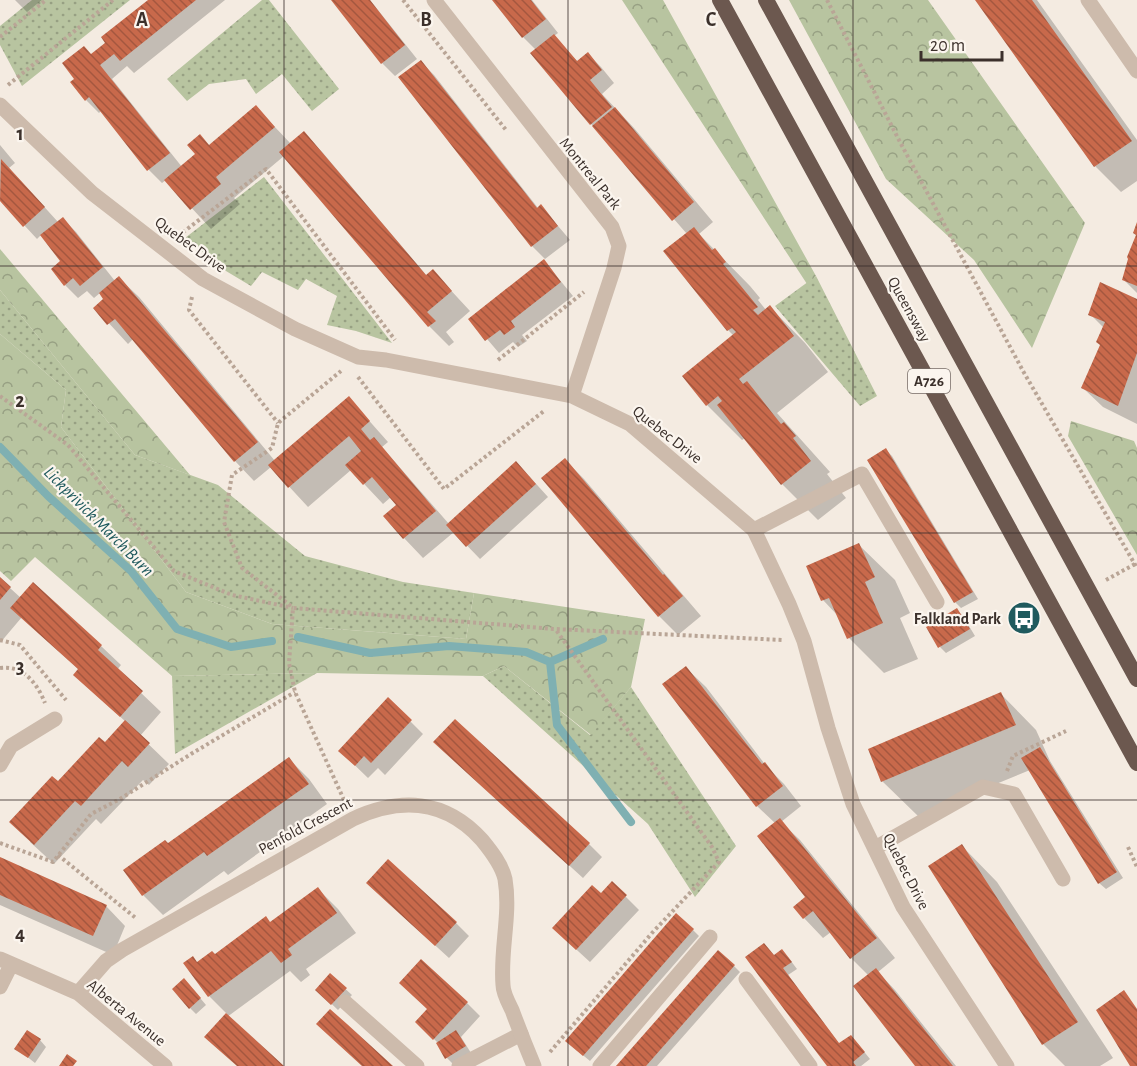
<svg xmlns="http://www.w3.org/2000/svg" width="1137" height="1066" viewBox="0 0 1137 1066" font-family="'Alegreya Sans',sans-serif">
<defs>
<pattern id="grass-dots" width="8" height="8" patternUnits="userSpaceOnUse" patternTransform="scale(1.5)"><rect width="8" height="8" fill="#b8c4a0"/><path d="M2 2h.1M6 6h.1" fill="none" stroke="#97a083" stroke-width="1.8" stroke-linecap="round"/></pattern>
<pattern id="forest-crowns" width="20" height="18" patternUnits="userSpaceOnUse" patternTransform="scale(1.5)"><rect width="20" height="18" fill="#b8c4a0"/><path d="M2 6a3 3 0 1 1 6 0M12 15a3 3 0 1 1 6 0" fill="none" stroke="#97a083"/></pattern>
<pattern id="building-back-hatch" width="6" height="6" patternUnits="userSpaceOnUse" patternTransform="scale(1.5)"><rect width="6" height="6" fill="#c8694b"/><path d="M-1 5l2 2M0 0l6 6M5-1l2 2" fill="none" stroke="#a4573f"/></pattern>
</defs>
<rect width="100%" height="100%" fill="#f4ebe1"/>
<!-- grass -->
<path fill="url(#grass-dots)" d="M32 0H130L22 86 0 45V26Z
M262 0H269L339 89 312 111 282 74 256 94 246 79 209 84 187 101 167 79Z
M264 177 392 343 356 331 327 325 337 296 306 279 298 290 262 272 251 286 226 271 185 238Z
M816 276 877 396 860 406 775 306Z
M0 290 135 455 218 485 305 556 403 582 474 593 466 639 272 624 186 592 61 427 66 390 0 334Z
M504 666 590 735 631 687 736 846 695 897 648 824 483 676Z
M317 673 175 754 172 676Z"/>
<!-- forest -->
<path fill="url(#forest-crowns)" d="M622 0H663L816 276 807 284Z
M789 0H928L1085 223 1032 348 974 260 886 179Z
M0 249 190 475 135 455 0 290Z
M0 334 66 390 61 427 186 592 272 624 466 639 474 593 645 619 631 687 591 735 504 666 483 676 317 673 172 676 35 557 11 581 0 571Z
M1071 421 1134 441 1137 448V555L1068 436Z"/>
<!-- shadow -->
<path fill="#0003" d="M15 0H42L27 12Z
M151 0H225L134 73 127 66 112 79 182 167 197 154 200 136 210 146 256 107 291 144 304 133 323 153 427 276 433 271 470 311 446 332 454 342 449 346 429 326 284 156 234 198 240 204 211 229 166 180 162 183 149 170 101 111 99 113 86 100 92 55Z
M332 0H370L417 59 395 76 382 63Z
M494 0H532L558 33 554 36 578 62 588 54 601 67 614 83 602 94 634 128 713 222 699 234 750 286 760 298 758 300 766 310 770 307 805 343 828 372 777 413 830 472 827 474 846 498 818 520 782 484 745 438 742 440 707 405 734 336 728 330 687 234 591 124 533 53 536 50 523 37Z
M977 0H1037L1137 140V181L1121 192 1095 166Z
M421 62 434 75 538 208 541 206 570 240 545 259 532 246Z
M0 145 15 163 9 168 58 222 63 219 76 232 115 281 119 278 139 297 275 461 349 398 388 442 382 447 449 524 529 476 548 497 480 559 454 532 423 558 404 538 398 506 391 497 383 504 351 470 308 507 271 467 254 481 235 461 133 339 128 344 95 308 106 299 100 293 94 298 87 291 78 298 65 285 62 262 41 235 37 239 0 199Z
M1137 235V293L1123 279Z
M544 261 573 296 522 335 527 341 518 347 513 342 499 353 470 319Z
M1137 300V424L1103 407 1083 388 1101 345 1104 328 1090 314Z
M886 450 892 456 978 599 961 608 955 602Z
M565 460 584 479 701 616 678 635 659 616Z
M859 545 895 580 910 613 900 618 918 659 884 673 849 638 839 617 823 600Z
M0 579 21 598 33 584 101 646 121 665 117 670 161 712 140 736 169 764 149 785 143 780 101 824 96 819 54 864 30 842 58 783 105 744 126 722 95 694 79 670 22 617 0 643Z
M957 610 963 616 975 636 946 653 940 647Z
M686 668 706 687 767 767 784 784 801 806 781 822 800 840 895 958 878 972 895 990 956 1066H917L869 976 851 958 831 932 823 938 804 918 807 897 776 824 757 806Z
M1001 694 1036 730 1050 761 1123 878 1106 889 1099 883 1030 770 918 816 882 781Z
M410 721 423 734 385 775 378 768 368 778 340 751Z
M448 755 589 844 602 857 583 878Z
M289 759 309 779 327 804 228 875 224 871 163 915 143 895 168 845Z
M962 846 997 882 1113 1058 1100 1066H1065L1043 1044Z
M0 859 106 906 125 926 113 955 0 905Z
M612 883 639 910 590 962 567 941Z
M318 889 338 909 356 933 306 969 310 975 301 982 290 971 227 1017 282 1066H237L227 1014 209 996 185 964 198 963 215 956 271 923Z
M381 896 456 923 469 936 449 958Z
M693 930 699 936 590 1061 573 1047Z
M774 957H788L797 969 788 975 840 1045 857 1043 870 1059 861 1066H828Z
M734 966 740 972 657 1066H618Z
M330 975 352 995 338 1010 317 990Z
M190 986 206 1005 196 1014 190 1008Z
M467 1003 480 1016 461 1037 471 1053 453 1064 447 1058 438 1043 417 1022Z
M40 1040 46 1047 35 1063 16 1048Z"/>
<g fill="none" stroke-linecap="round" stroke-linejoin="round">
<!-- stream -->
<path stroke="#7fb0b2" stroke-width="8" d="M0 447 48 496 131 571 177 629 231 647 272 641
M298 637 370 653 449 646 526 652 550 662 557 725 631 822
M550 662 603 639"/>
</g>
<!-- building -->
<path fill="url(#building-back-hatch)" d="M148 0H196L120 61 114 54 100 65 170 153 147 171 89 97 85 101 70 82 74 79 62 63 84 46 91 54 105 43 101 37Z
M331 0H370L405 45 381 64Z
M492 0H531L546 19 522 38Z
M975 0H1032L1132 141 1094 167Z
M554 34 577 61 588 52 602 70 590 80 612 107 590 125 530 53Z
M421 60 537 208 541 204 558 226 531 247 398 77Z
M256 105 275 127 216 177 221 184 190 210 164 180 195 154 187 145 200 134 209 145Z
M615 107 694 202 672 221 592 126Z
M304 131 426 275 433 269 452 291 427 312 436 321 428 327 279 152Z
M1 159 45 207 23 227 0 201Z
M63 217 103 267 80 286 73 278 64 286 51 269 60 261 40 235Z
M1137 222V286L1122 280 1128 259 1127 257 1136 235 1133 233Z
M694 227 712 250 715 248 726 262 723 264 758 307 753 310 758 315 770 305 794 336 739 379 743 384 747 381 781 424 784 422 796 436 793 438 811 461 781 485 717 405 722 401 718 396 706 406 682 376 736 332 732 328 727 331 663 251Z
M544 259 561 282 511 321 515 327 504 335 500 330 485 341 468 319Z
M119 276 258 442 234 462 115 319 107 325 93 308 103 299 99 293Z
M1100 282 1137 299V353L1118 406 1081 388 1100 345 1096 342 1105 322 1088 315Z
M349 396 370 421 361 429 370 440 374 437 436 511 403 539 383 516 396 505 372 477 363 485 345 465 361 451 349 436 288 488 268 465Z
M886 448 973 592 954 603 867 460Z
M565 458 663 575 664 574 683 596 658 617 541 478Z
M516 461 536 484 466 547 446 525Z
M859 543 875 577 865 582 883 623 847 639 829 598 821 601 806 566Z
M0 577 11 587 0 600Z
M33 582 102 645 98 650 143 691 120 717 73 675 78 669 10 608Z
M957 608 970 629 938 648 926 627Z
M686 666 762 764 765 762 783 786 756 807 662 684Z
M1001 692 1016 725 881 782 868 749Z
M388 697 412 720 371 763 364 756 355 766 338 751Z
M455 719 590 843 569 866 433 742Z
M125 720 150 743 128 767 122 761 81 806 75 801 34 845 9 822 52 776 58 781 99 737 105 742Z
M1040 747 1117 872 1098 884 1021 758Z
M289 757 309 784 207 856 204 852 142 896 123 870 165 840 168 843Z
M780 818 877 938 850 959 813 911 803 919 793 907 805 897 757 836Z
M962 844 1078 1022 1042 1045 928 866Z
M0 857 107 905 93 936 0 895Z
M388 859 457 922 435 946 366 883Z
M612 881 627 895 576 950 552 928 592 885 601 893Z
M318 887 337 913 288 949 292 955 281 963 271 951 208 997 183 963 193 956 197 962 212 951 215 954 266 916 270 922Z
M676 913 694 929 583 1056 565 1041Z
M764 943 774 955 782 949 792 962 783 968 839 1043 851 1035 865 1052 853 1062 856 1066H827L759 976 745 957Z
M718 950 735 965 646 1066H616Z
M421 959 468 1002 433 1040 415 1022 427 1009 399 983Z
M876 968 953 1066H915L853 986Z
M330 973 347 988 331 1005 315 990Z
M184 978 201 998 189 1009 172 989Z
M1124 990 1137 1009V1066H1130L1096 1010Z
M330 1009 347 1024 393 1066H362L316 1024Z
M226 1013 271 1054 284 1066H237L204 1037Z
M27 1030 41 1039 28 1058 14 1049Z
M456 1030 466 1046 445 1059 436 1043Z
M67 1054 77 1061 73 1066H59Z"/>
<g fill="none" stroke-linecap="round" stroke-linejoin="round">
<!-- path -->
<path stroke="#b9a596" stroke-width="4" stroke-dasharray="3 3" stroke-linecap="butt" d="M403 0 506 130
M827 0 900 142 1023 371 1137 568
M0 37 46 0
M8 85 113 0
M178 236 266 169 395 340
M192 297 189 310 278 423
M498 360 584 292
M358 377 444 489 544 411
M0 396 68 445 174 571 232 595 293 608
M1106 580 1135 564
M291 606 242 568 224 522 232 475 272 448 278 423 341 371
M0 640 20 645 66 700
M0 668C23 665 37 683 45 703
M1007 771 1013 756 1066 731
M344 800 295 692 289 663 293 608 555 629 782 640
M0 843 53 862 91 814 120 799 191 754 295 692
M1128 847 1137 867
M58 855 137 919
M550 1052 652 933 719 862 712 847 556 630"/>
<!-- service -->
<path stroke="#cdbbac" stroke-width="15" d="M754 530 862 474 937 602
M875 848 983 787 1014 794 1063 879
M746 979 810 1066
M345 1002 417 1066
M459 1066 521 1034
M600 1066 710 937"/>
<!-- minor -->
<path stroke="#cdbbac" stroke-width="15" d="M434 0 612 227 619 246 614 268 572 396
M1088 0 1137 71
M0 105 92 193 203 279 295 329 358 357 386 360 572 396 630 424 754 530 789 604 804 641 828 728 853 804 903 907 1007 1066
M0 765 11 746 55 719
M0 959 78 993 165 1066
M0 987 11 965
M78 993 106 961 122 950 353 819C400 797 445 799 482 840 491 851 502 865 505 879 511 915 500 949 503 985 503 993 508 1002 512 1010 519 1029 526 1047 534 1066"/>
<!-- trunk -->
<path stroke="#6c584f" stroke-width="16" d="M720 0 1137 763
M766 0 1137 679"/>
</g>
<!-- grid -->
<path fill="none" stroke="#3b302b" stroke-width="1.5" stroke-opacity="0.55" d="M284 0V1066M568 0V1066M853 0V1066M0 266H1137M0 533H1137M0 800H1137"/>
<!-- icons -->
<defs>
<g id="bus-disc" transform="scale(1.725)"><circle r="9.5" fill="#1f5a5e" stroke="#fbf5ee"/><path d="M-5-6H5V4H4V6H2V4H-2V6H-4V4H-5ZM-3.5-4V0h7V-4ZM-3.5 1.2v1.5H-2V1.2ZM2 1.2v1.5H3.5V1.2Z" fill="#fff"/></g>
</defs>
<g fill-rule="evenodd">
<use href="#bus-disc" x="1024" y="618"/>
</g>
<g text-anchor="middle" stroke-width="4.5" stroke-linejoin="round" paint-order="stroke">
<!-- shield labels -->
<rect fill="#fbf5ee" stroke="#756b66" stroke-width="1.5" x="908" y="369" width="42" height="24" rx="4.5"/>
<g font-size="15" font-weight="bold" fill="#3b302b">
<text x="929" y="386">A726</text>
</g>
<!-- street labels -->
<g font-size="16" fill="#3b302b" stroke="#fbf5ee">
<text transform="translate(591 173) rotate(51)" y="6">Montreal Park</text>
<text transform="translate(191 244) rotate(36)" y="6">Quebec Drive</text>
<text transform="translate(910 309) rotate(61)" y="6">Queensway</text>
<text transform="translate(668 434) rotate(38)" y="6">Quebec Drive</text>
<text transform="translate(305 825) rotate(-28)" y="6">Penfold Crescent</text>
<text transform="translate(907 871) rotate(63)" y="6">Quebec Drive</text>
<text transform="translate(127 1012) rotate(39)" y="6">Alberta Avenue</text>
</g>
<!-- poi labels -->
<g font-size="16" font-weight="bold" fill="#3b302b" stroke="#fbf5ee" text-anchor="end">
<text x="1001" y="624">Falkland Park</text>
</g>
<!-- water labels -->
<g font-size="18" font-style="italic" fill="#1f5a5e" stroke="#fbf5ee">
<text transform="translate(99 521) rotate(45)" y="6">Lickprivick March Burn</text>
</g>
</g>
<g font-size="20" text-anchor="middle" font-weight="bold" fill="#3b302b" stroke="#fbf5ee" stroke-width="4.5" stroke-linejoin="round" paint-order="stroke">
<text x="142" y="26">A</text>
<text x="426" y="26">B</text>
<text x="711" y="26">C</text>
<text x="20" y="140">1</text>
<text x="20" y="407">2</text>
<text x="20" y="673">3</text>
<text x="20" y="940">4</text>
</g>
<!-- scale -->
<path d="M921 51v9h81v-9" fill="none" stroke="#3b302b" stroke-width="3"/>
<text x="930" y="51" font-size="18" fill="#3b302b" stroke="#fbf5ee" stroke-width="4.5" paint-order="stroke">20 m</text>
</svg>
